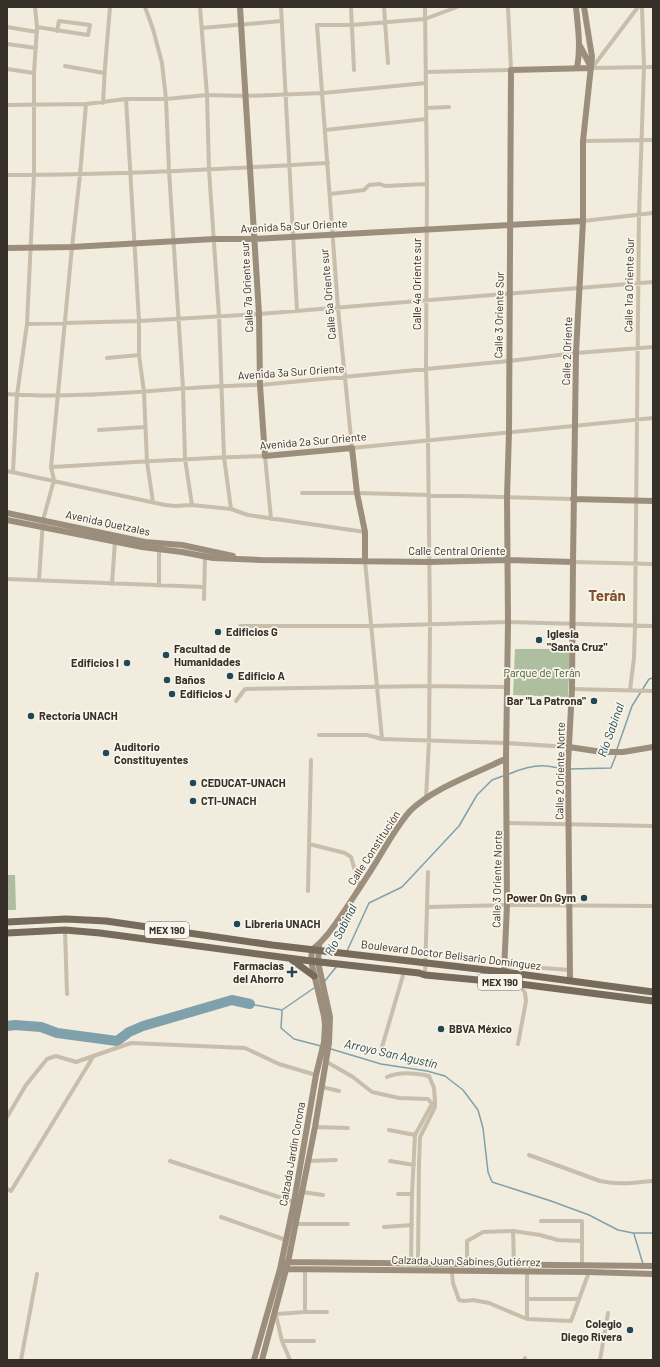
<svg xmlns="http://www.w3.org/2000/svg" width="660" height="1367" viewBox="0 0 660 1367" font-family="Barlow,sans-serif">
<rect width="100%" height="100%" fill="#f1ecde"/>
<!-- green -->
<path fill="#aebf9f" d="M515 649H570L568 697 513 695Z
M7 875H15L16 910H7Z"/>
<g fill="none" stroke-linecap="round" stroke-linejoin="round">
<!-- stream -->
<path stroke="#7fa1ac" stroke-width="1.5" d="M617 749 632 706 649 679 653 678
M569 769 611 768 616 755
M509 774C521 769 533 765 546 766 553 766 559 769 565 769
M347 951 369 903 402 887 459 826 477 795 492 780 503 776
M324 982 337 966
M250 1004 282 1010 314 988
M282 1011 281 1028 294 1039 321 1046
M331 1049 381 1064 427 1071 445 1076 463 1090 478 1110 483 1128 488 1172 492 1182 551 1201 589 1215 618 1230 633 1233H653
M634 1234 643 1264"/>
<!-- river -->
<path stroke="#7fa1ac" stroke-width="10" d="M7 1026 15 1025 41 1027 57 1033 117 1041 129 1032 143 1026 232 1000 250 1004"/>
<!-- street -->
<path stroke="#c8beab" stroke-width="4" d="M145 7 153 29 162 63 166 99 169 171 183 388 185 459 192 505
M200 7 207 95 209 170 219 316 224 457 231 509
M281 7 297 311
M351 7 354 70
M384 7 388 63
M425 7 427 184 426 369 428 440 430 624 429 741 426 798
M457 7 425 19 352 25H317L338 308 352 448 653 418
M7 27 37 32
M37 27 88 35 90 25 59 21 57 31
M202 28 281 21
M7 44 36 48
M65 66 104 73
M591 68 653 67
M592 68 638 7
M7 69 34 73
M426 72 511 70 508 7
M126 99 139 321V355L144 392 147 462 153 502
M103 103 105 67 110 7
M7 105 86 104 126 99H166L207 95 246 96 323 93 426 83
M426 108 449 107
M325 130 426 119
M583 141 653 140
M7 175C114 175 221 169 328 163
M330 194 364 190 369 185 380 184 385 186 427 184
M583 221 653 213
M27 324 139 321 259 314 653 282
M107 358 139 355
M7 394C91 400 176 386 260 385L509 361 576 353 653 347
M99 430 145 427
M51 467C123 463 194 458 265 456L271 519
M7 471 165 505 175 506 192 505 231 509 248 515 365 532
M13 472 17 395 27 324 34 175V73L37 27 35 7
M302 493H357L573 499
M365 561 382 739
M573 562 653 564
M7 579 204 587
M39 580 43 520 54 480 51 467 72 247 80 175 86 104
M112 584 115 541
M159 586V547
M204 599 205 555
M240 626H371L508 622 653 626
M572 689 653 691
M630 690 634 658 635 625 639 215 644 67 642 7
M236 701 245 689 429 686 506 687
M319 735H367L382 739 506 743 569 747
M507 823 653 826
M309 844 345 853 351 857 360 888
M308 891 311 760
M428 907 507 905 653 906
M65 930 67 994
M505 971 509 967 516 966 570 970
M425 975 428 872
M518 1044 526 1001 525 993 520 985
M382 1047 404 972
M325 1061 353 1077 372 1092 399 1098 428 1099 433 1105
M387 1077C400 1071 416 1073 429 1076L434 1088 435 1102V1107L420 1137 419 1164 418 1263
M322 1087 339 1091
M7 1117 26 1085 47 1059 56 1056 76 1062 131 1043 245 1048 279 1064 316 1075
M315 1127 348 1128
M389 1130 415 1135
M529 1155 600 1181C618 1185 635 1183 653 1181
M170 1161 294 1202
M309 1161 336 1160
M390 1161 414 1165
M7 1189 11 1191 93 1057
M302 1192 323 1195
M398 1194H412
M221 1217 286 1240
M541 1221H582V1266
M296 1224H348
M384 1227 412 1225
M513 1231 514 1265
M411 1263 412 1194 415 1135 432 1104 435 1102
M451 1264 453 1283 459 1300 464 1301 473 1300 489 1303 527 1319 571 1321 589 1272
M467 1264V1241L483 1232 513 1231 540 1235 558 1240 582 1241
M305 1269V1312
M527 1299H579
M275 1311 282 1341 290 1360
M277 1314 305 1312H327
M527 1319V1272
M282 1341H314
M21 1360 37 1274
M524 1360 525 1358
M600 1360 608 1313"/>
<!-- secondary -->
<path stroke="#9c8e7c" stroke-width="6" d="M240 7 259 314 260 385 265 456 352 448 357 493 365 532V560
M576 7C578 27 581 48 577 68
M580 46 591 67
M7 248 72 247 214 239H254L583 221
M573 499 653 501
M7 513 145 542 182 545 233 556
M7 520 142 547 182 552 213 558 261 560 429 562 508 560 573 562
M569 747 602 752H623L653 747
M504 972 507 905 506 758 508 622 507 497 509 432 511 70 591 68
M570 980 568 764 572 689 573 562 576 353 583 221V141L592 57 584 7
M285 1262 653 1266
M283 1269 589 1272 653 1274
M254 1360 280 1269 294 1202 316 1075 324 1042 325 1025 324 1016 311 961 312 950C325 940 334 926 343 913 355 895 367 877 378 859 388 842 397 826 410 811 432 789 474 774 503 760
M262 1360 288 1262 315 1127 329 1043 330 1017 318 962 319 946"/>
<!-- primary -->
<path stroke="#776b5c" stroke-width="7" d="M7 922 66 919 106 921 272 945 504 972 653 992
M7 933 65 930 100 933 311 961 419 973 425 975 520 984 653 1001
M292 960 314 976"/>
</g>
<!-- markers -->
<g fill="#224755" stroke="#f9f5ea" stroke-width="1.5">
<circle cx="218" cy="632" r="4"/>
<circle cx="539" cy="640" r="4"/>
<circle cx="166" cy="655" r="4"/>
<circle cx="127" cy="663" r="4"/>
<circle cx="230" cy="676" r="4"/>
<circle cx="167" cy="680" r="4"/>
<circle cx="172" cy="694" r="4"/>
<circle cx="594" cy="701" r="4"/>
<circle cx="31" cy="716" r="4"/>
<circle cx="106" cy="753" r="4"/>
<circle cx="193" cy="783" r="4"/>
<circle cx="193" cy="801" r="4"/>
<circle cx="584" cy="898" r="4"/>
<circle cx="237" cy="924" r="4"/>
<path d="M290 966h4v4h4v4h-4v4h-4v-4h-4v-4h4z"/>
<circle cx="441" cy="1029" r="4"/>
<circle cx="630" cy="1330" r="4"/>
</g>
<g text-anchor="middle" stroke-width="3.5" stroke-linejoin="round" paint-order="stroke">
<!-- shield labels -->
<g fill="#f9f5ea" stroke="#706b63" stroke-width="1">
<rect x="145" y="922" width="44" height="16" rx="3"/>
<rect x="478" y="974" width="44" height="16" rx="3"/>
</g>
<g font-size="10" font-weight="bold" fill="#363029">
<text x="167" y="934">MEX 190</text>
<text x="500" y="986">MEX 190</text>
</g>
<!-- street labels -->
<g font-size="11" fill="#363029" stroke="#f9f5ea">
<text transform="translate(294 226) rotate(-3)" y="4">Avenida 5a Sur Oriente</text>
<text transform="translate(417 284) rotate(-90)" y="4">Calle 4a Oriente sur</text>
<text transform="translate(629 285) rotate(-89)" y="4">Calle 1ra Oriente Sur</text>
<text transform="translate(247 287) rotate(-93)" y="4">Calle 7a Oriente sur</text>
<text transform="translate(328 294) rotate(-95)" y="4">Calle 5a Oriente sur</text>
<text transform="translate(499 315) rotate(-89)" y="4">Calle 3 Oriente Sur</text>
<text transform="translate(567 351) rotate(-88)" y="4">Calle 2 Oriente</text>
<text transform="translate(291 372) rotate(-4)" y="4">Avenida 3a Sur Oriente</text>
<text transform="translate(313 441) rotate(-5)" y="4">Avenida 2a Sur Oriente</text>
<text transform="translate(108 523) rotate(12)" y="4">Avenida Quetzales</text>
<text x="457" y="555">Calle Central Oriente</text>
<text transform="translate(560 771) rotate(-89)" y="4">Calle 2 Oriente Norte</text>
<text transform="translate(374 848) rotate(-57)" y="4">Calle Constitución</text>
<text transform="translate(497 879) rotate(-89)" y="4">Calle 3 Oriente Norte</text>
<text transform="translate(451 955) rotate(7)" y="4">Boulevard Doctor Belisario Domínguez</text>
<text transform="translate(292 1154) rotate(-80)" y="4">Calzada Jardín Corona</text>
<text transform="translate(466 1261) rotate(1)" y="4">Calzada Juan Sabines Gutiérrez</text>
</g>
<!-- poi labels -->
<g font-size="11" font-weight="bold" fill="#363029" stroke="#f9f5ea" text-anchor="start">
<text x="226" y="636">Edificios G</text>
<text x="547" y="638">Iglesia<tspan x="547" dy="13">"Santa Cruz"</tspan></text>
<text x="174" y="653">Facultad de<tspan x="174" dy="13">Humanidades</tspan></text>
<text x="119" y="667" text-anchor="end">Edificios I</text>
<text x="238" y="680">Edificio A</text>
<text x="175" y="684">Baños</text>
<text x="180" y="698">Edificios J</text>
<text x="586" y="705" text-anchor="end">Bar "La Patrona"</text>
<text x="39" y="720">Rectoría UNACH</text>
<text x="114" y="751">Auditorio<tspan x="114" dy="13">Constituyentes</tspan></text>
<text x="201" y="787">CEDUCAT-UNACH</text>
<text x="201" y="805">CTI-UNACH</text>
<text x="576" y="902" text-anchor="end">Power On Gym</text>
<text x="245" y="928">Libreria UNACH</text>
<text x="284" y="970" text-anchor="end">Farmacias<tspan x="284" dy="13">del Ahorro</tspan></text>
<text x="449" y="1033">BBVA México</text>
<text x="622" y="1328" text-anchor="end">Colegio<tspan x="622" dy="13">Diego Rivera</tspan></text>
</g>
<!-- park labels -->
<g font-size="11" fill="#3e532f" stroke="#f9f5ea">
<text x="542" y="677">Parque de Terán</text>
</g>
<!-- water labels -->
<g font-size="12" font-style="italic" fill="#224755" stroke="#f9f5ea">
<text transform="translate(611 730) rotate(-70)" y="4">Río Sabinal</text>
<text transform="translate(341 930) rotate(-63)" y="4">Río Sabinal</text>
<text transform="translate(391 1054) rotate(13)" y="4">Arroyo San Agustín</text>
</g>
<!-- district labels -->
<g font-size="15" font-weight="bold" fill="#804f28" stroke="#f9f5ea">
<text x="607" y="601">Terán</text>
</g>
</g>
<!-- border -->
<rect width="660" height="1367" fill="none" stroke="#363029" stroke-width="16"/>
</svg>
